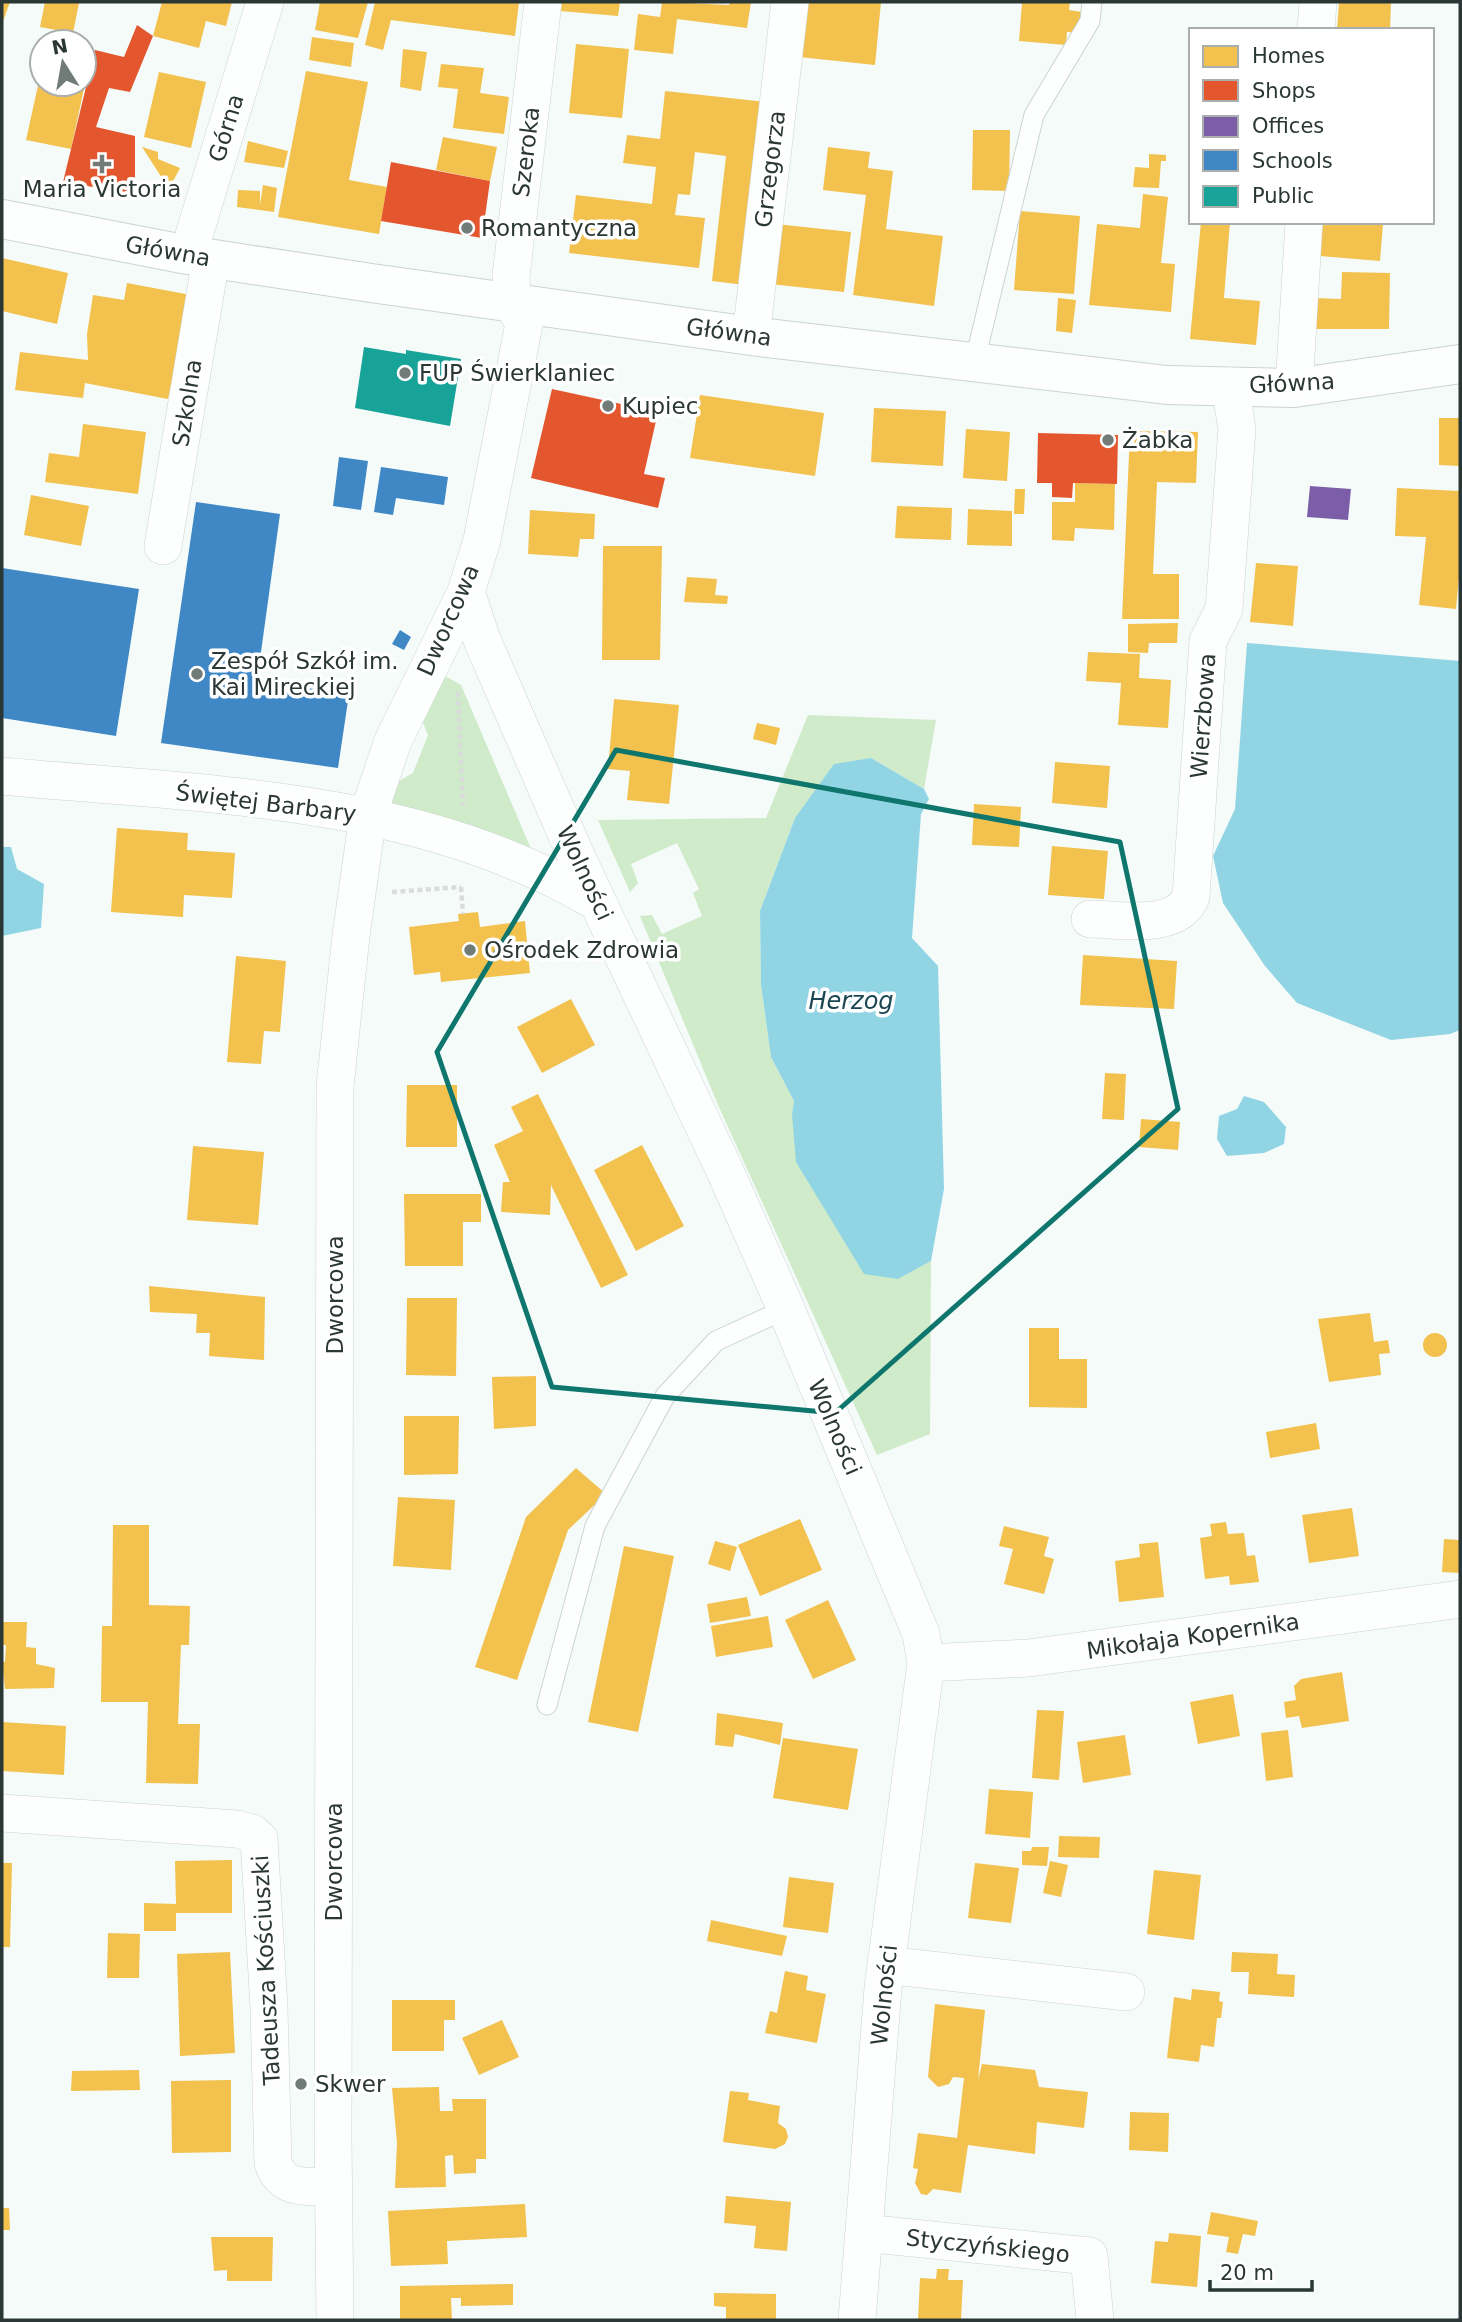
<svg xmlns="http://www.w3.org/2000/svg" width="1462" height="2322" viewBox="0 0 1462 2322" font-family="'DejaVu Sans',sans-serif">
<rect width="100%" height="100%" fill="#f4fbf9"/>
<!-- green -->
<path fill="#d0ebc9" d="M445 676 461 685 535 858 472 825 391 807 397 782 413 773 428 735 421 718Z
M808 715 936 720 924 789 871 758 795 818 760 911 761 985 771 1057 794 1101 792 1114 898 1279 931 1261 930 1434 877 1455 718 1105 640 916 652 915 662 934 702 916 693 893 699 889 677 843 631 864 638 883 630 892 598 820 766 818Z"/>
<!-- water -->
<path fill="#91d5e5" d="M1247 643 1460 661V1030L1450 1034 1391 1040 1297 1003 1265 966 1223 903 1213 856 1235 809Z
M871 758 924 789 929 799 921 814 912 938 938 966 944 1189 931 1261 898 1279 864 1274 796 1162 792 1114 794 1101 771 1057 761 985 760 911 795 818 834 764Z
M2 847H11L17 869 44 884 41 928 2 936Z
M1244 1096 1264 1102 1286 1127 1284 1144 1264 1153 1227 1156 1217 1139 1219 1116 1237 1109Z"/>
<!-- homes -->
<path fill="#f2c14e" d="M2 2H10L2 24Z
M45 2 79 3 73 33 40 27Z
M162 2H232L226 26 206 21 199 48 153 36Z
M320 2H368L358 38 315 30Z
M375 2H519L515 36 391 20 383 50 365 45Z
M561 2H620L618 16 560 11Z
M662 2 729 5 730 2H751L747 28 677 19 673 54 634 50 638 14 660 17Z
M805 2H881L875 65 799 57Z
M1022 2H1070L1069 10 1082 12 1081 33 1067 32 1066 45 1019 41Z
M1339 2H1391L1390 30H1337Z
M312 37 354 43 351 67 309 60Z
M576 44 629 49 622 118 569 113Z
M403 49 427 52 421 91 400 87Z
M441 64 484 68 480 93 509 97 504 134 453 128 458 89 438 87Z
M306 71 368 82 349 180 387 187 379 234 278 217Z
M41 72 42 84H85L71 149 26 140Z
M159 72 206 82 191 148 144 137Z
M665 91 766 102 745 285 712 281 726 156 695 152 690 195 678 194 675 215 705 218 699 268 569 253 576 195 652 204 656 167 623 163 627 135 660 139Z
M973 130H1010L1009 191 972 190Z
M443 137 497 147 490 181 436 170Z
M248 141 288 151 284 168 244 162Z
M142 147 158 152V159L180 168 169 189Z
M828 147 870 152 868 168 893 171 886 229 943 236 934 306 853 295 866 195 823 190Z
M1149 154 1166 155V161H1161L1159 188 1133 187 1135 167 1149 168Z
M263 185 277 188 274 212 237 207 238 190 260 191V205Z
M1143 194 1168 197 1161 263 1175 264 1171 312 1089 305 1097 224 1140 228Z
M1020 211 1080 216 1074 294 1014 290Z
M1201 222H1230L1224 298 1260 301 1256 345 1190 339Z
M1323 222 1383 224 1380 261 1320 256Z
M776 224 851 232 844 292 770 284Z
M2 258 68 273 57 324 2 311Z
M1342 272 1390 273 1389 329H1315V298L1341 299Z
M127 283 191 295 168 399 85 383 83 398 15 390 20 352 88 360 87 334 93 295 124 300Z
M1058 298 1076 300 1072 333 1056 331Z
M700 395 824 413 815 476 690 458Z
M874 408 946 411 943 466 871 462Z
M1439 418H1460V466L1439 465Z
M83 424 146 432 138 494 45 482 49 453 79 457Z
M966 429 1010 432 1007 481 963 478Z
M1130 431 1198 432 1196 483 1157 482 1153 574H1179V619H1122Z
M1075 483 1115 484 1114 530 1075 528 1074 541 1052 540V502H1075Z
M1397 488 1460 491V565L1456 609 1419 605 1426 537 1395 536Z
M1015 489H1025L1024 514H1014Z
M31 495 89 506 81 546 24 535Z
M897 506 952 508 951 540 895 538Z
M968 509 1012 511V546L967 545Z
M530 510 595 514 594 539H580L578 557 528 554Z
M603 546H662L660 660H602Z
M1256 563 1298 566 1293 626 1250 622Z
M687 577 717 579 715 595 728 596 727 604 684 602Z
M1178 623 1177 643H1149L1148 653 1128 652V624Z
M1088 652 1140 654 1139 678 1171 680 1168 728 1118 725 1121 683 1086 681Z
M614 699 679 705 669 804 627 800 630 771 608 769Z
M757 723 780 728 776 745 753 739Z
M1055 762 1110 766 1107 808 1052 803Z
M974 804 1021 807 1019 847 972 845Z
M117 828 188 833 187 850 235 853 232 898 184 895 183 917 111 912Z
M1052 846 1108 851 1104 899 1048 895Z
M478 912 480 927 525 921 530 973 441 982 440 972 414 975 409 927 459 921 458 914Z
M1083 955 1177 961 1174 1009 1080 1005Z
M236 956 286 961 280 1032 264 1031 261 1064 227 1062Z
M571 999 595 1045 542 1073 517 1027Z
M1105 1073 1126 1074 1124 1120 1102 1119Z
M407 1085H457V1147H406Z
M538 1094 628 1275 601 1288 551 1185 550 1215 501 1212 503 1182H510L494 1145 523 1131 511 1107Z
M1141 1119 1180 1122 1178 1150 1139 1147Z
M642 1145 684 1226 636 1251 594 1170Z
M193 1146 264 1152 258 1225 187 1220Z
M404 1194H481V1222H463V1266H405Z
M149 1286 265 1297 264 1360 209 1356 210 1333H196L197 1314 150 1312Z
M407 1298H457L456 1376 406 1375Z
M1370 1313 1374 1342 1388 1340 1390 1353 1379 1354 1381 1375 1329 1382 1318 1319Z
M1029 1328H1059V1359H1087V1408L1029 1407Z
M1423 1345a12 12 0 1 1 24 0a12 12 0 1 1-24 0Z
M536 1376V1426L494 1429 492 1377Z
M404 1416H459L458 1474 404 1475Z
M1316 1423 1320 1449 1270 1458 1266 1432Z
M576 1468 606 1494 568 1530 517 1680 475 1667 526 1517Z
M398 1497 455 1500 451 1570 393 1566Z
M1352 1508 1359 1556 1309 1563 1302 1515Z
M800 1519 822 1570 760 1596 738 1545Z
M1226 1522 1228 1534 1244 1533 1247 1556 1255 1555 1259 1582 1230 1585 1229 1576 1205 1579 1200 1538 1212 1536 1210 1524Z
M113 1525H149V1605L190 1606 189 1645H181L178 1724H200L198 1784 146 1783 148 1702H101L102 1626H112Z
M1004 1526 1049 1537 1044 1556 1054 1559 1044 1594 1004 1584 1013 1549 999 1546Z
M1444 1539 1460 1540V1573L1442 1572Z
M715 1541 737 1547 730 1571 708 1564Z
M1158 1542 1164 1597 1119 1602 1115 1561 1140 1557 1139 1544Z
M624 1546 674 1556 638 1732 588 1722Z
M747 1597 751 1616 710 1623 707 1604Z
M828 1600 856 1660 813 1679 785 1620Z
M768 1616 773 1647 716 1657 711 1626Z
M2 1622H27L26 1647 36 1648V1664L55 1668 54 1688 5 1689 2 1661 5 1662 6 1645H2Z
M1342 1672 1349 1721 1302 1728 1299 1716 1286 1718 1284 1702 1296 1700 1294 1686 1301 1679Z
M1233 1694 1240 1736 1198 1744 1190 1702Z
M1037 1710 1064 1711 1059 1780 1032 1778Z
M717 1713 783 1723 780 1745 735 1734 733 1747 715 1745Z
M2 1722 66 1726 64 1775 2 1771Z
M1288 1730 1293 1777 1266 1781 1261 1733Z
M1125 1735 1131 1775 1083 1783 1077 1742Z
M783 1738 858 1749 848 1810 773 1798Z
M989 1789 1033 1792 1030 1838 985 1834Z
M1059 1836 1100 1837 1099 1858 1058 1857Z
M1032 1847H1049L1047 1866 1022 1865V1851H1031Z
M232 1860V1913H176V1931H144V1903L176 1904 175 1861Z
M1050 1861 1068 1865 1061 1897 1043 1893Z
M2 1863H12L10 1947H2Z
M975 1863 1019 1868 1011 1923 968 1918Z
M1154 1870 1201 1875 1194 1940 1147 1934Z
M789 1877 834 1883 828 1933 783 1927Z
M711 1920 787 1936 782 1956 707 1941Z
M108 1933 140 1934 139 1978H107Z
M230 1952 235 2053 180 2056 177 1954Z
M1232 1952 1278 1954 1277 1974 1295 1975 1294 1997 1248 1994 1249 1972H1231Z
M785 1971 808 1976 806 1990 826 1994 817 2043 765 2033 770 2011 777 2013Z
M1192 1989 1220 1992 1219 2001 1223 2002 1221 2018H1217L1214 2047 1201 2045 1199 2062 1167 2058 1174 1997 1191 2000Z
M392 2000H455V2020H444V2051H392Z
M935 2004 985 2010 978 2080 982 2064 1035 2070 1039 2087 1088 2092 1084 2128 1037 2122 1035 2154 968 2145 961 2193 933 2189 927 2195 921 2194 915 2183 918 2169 913 2168 918 2133 957 2138 964 2078 953 2077 949 2084 938 2087 928 2077Z
M502 2020 519 2057 479 2075 462 2038Z
M139 2070 140 2090 71 2091 72 2071Z
M231 2080V2152L172 2153 171 2081Z
M439 2087 440 2111H453L452 2099H486V2159H476V2173L454 2174 453 2155 445 2156 446 2187 395 2188 397 2143 392 2088Z
M730 2091 749 2093 748 2100 780 2106 778 2123 786 2129 788 2137 785 2144 775 2149 723 2142Z
M1130 2112 1169 2113 1168 2152 1129 2150Z
M726 2196 791 2202 787 2251 754 2248 756 2226 724 2223Z
M525 2204 527 2237 447 2241 448 2264 391 2266 388 2211Z
M2 2208H9L10 2230H2Z
M1211 2212 1258 2221 1255 2236 1243 2234 1238 2254 1226 2252 1229 2237 1207 2234Z
M1169 2233 1201 2236 1197 2287 1151 2283 1155 2241 1168 2242Z
M211 2237H273L272 2281H227V2270L214 2271Z
M937 2269H949L948 2280H963L961 2320H918L920 2278 936 2279Z
M513 2284V2305L461 2306V2298H451L452 2320H400V2286Z
M714 2293 776 2294V2320H726V2307L714 2306Z"/>
<!-- shops -->
<path fill="#e4572e" d="M137 25 153 36 130 92 109 88 96 127 135 136V194L63 182 95 50 124 57Z
M391 162 490 181 482 238 381 221Z
M552 389 658 412 644 474 665 478 658 508 531 478Z
M1038 433 1118 435 1117 484 1073 483 1072 498 1052 497V483H1037Z"/>
<!-- offices -->
<path fill="#7b5ea7" d="M1310 486 1351 489 1348 520 1307 517Z"/>
<!-- schools -->
<path fill="#3f88c5" d="M339 457 368 461 361 510 333 506Z
M381 467 448 477 444 505 396 498 393 515 374 512Z
M196 502 280 514 257 681 349 694 338 768 161 743Z
M2 568 139 589 116 736 2 718Z
M400 630 411 637 404 650 392 644Z"/>
<!-- public -->
<path fill="#17a398" d="M364 347 406 354V350L461 359 450 426 355 408Z"/>
<g fill="none" stroke-linecap="round" stroke-linejoin="round">
<!-- lane casing -->
<g stroke="#cbd4d1" stroke-width="21">
<path id="lane" d="M974 364 1034 115 1090 21 1092 2
M547 1705 595 1526 665 1396 716 1341 786 1309"/>
</g>
<!-- street casing -->
<g stroke="#cbd4d1" stroke-width="38">
<path id="street" d="M1316 30 1318 2
M188 255 265 2
M751 336 790 2
M1294 388 1304 222
M163 546 211 259
M466 592 482 640 577 858 725 1171 786 1309 921 1634 926 1663 883 1988 857 2320
M2 776C205 795 418 795 598 903
M1090 919C1120 919 1176 931 1191 897L1208 641 1224 609 1237 429 1230 386
M926 1663 1029 1658 1460 1599
M2 1813 237 1829 252 1833 259 1839 269 2008 273 2163C283 2192 308 2186 334 2186
M886 1965 1126 1992
M864 2233 1089 2256 1095 2320
M335 2320 333 2138 335 1086 351 936 368 815 393 741 466 592 482 540 524 324 512 302 511 276 543 2"/>
</g>
<!-- primary casing -->
<g stroke="#cbd4d1" stroke-width="40">
<path id="primary" d="M2 219 188 255 371 283 751 336 1167 385 1294 388 1460 364"/>
</g>
<!-- path -->
<path stroke="#dadcdb" stroke-width="4.5" stroke-dasharray="5 3.5" stroke-linecap="butt" d="M458 692 463 806
M461 887 463 914
M392 892 461 887"/>
<!-- lane -->
<use href="#lane" stroke="#fdfefe" stroke-width="19"/>
<!-- street -->
<use href="#street" stroke="#fdfefe" stroke-width="37"/>
<!-- primary -->
<use href="#primary" stroke="#fdfefe" stroke-width="38"/>
</g>
<!-- marked area -->
<path fill="none" stroke="#0f766e" stroke-width="5" stroke-linejoin="round" d="M616 750 1120 842 1178 1109 835 1413 552 1387 437 1052Z"/>
<!-- markers -->
<g fill="#717c79" stroke="#fff" stroke-width="2.5">
<path d="M98.5 153.5h7v7h7v7h-7v7h-7v-7h-7v-7h7z"/>
<circle cx="467" cy="228" r="7"/>
<circle cx="405" cy="373" r="7"/>
<circle cx="608" cy="406" r="7"/>
<circle cx="1108" cy="440" r="7"/>
<circle cx="197" cy="674" r="7"/>
<circle cx="470" cy="950" r="7"/>
<circle cx="301" cy="2084" r="7"/>
</g>
<g text-anchor="middle" stroke-width="7" stroke-linejoin="round" paint-order="stroke">
<!-- street labels -->
<g font-size="23" fill="#2a3734" stroke="#fff">
<text transform="translate(226 128) rotate(-73)" y="8">Górna</text>
<text transform="translate(526 152) rotate(-83)" y="8">Szeroka</text>
<text transform="translate(770 169) rotate(-83)" y="8">Grzegorza</text>
<text transform="translate(168 251) rotate(10)" y="8">Główna</text>
<text transform="translate(729 332) rotate(8)" y="8">Główna</text>
<text transform="translate(1292 383) rotate(-3)" y="8">Główna</text>
<text transform="translate(187 403) rotate(-81)" y="8">Szkolna</text>
<text transform="translate(448 620) rotate(-66)" y="8">Dworcowa</text>
<text transform="translate(1203 716) rotate(-86)" y="8">Wierzbowa</text>
<text transform="translate(266 803) rotate(7)" y="8">Świętej Barbary</text>
<text transform="translate(585 873) rotate(65)" y="8">Wolności</text>
<text transform="translate(335 1295) rotate(-90)" y="8">Dworcowa</text>
<text transform="translate(835 1427) rotate(67)" y="8">Wolności</text>
<text transform="translate(1193 1636) rotate(-8)" y="8">Mikołaja Kopernika</text>
<text transform="translate(334 1862) rotate(-90)" y="8">Dworcowa</text>
<text transform="translate(266 1970) rotate(-93)" y="8">Tadeusza Kościuszki</text>
<text transform="translate(884 1995) rotate(-84)" y="8">Wolności</text>
<text transform="translate(988 2246) rotate(6)" y="8">Styczyńskiego</text>
</g>
<!-- poi labels -->
<g font-size="23" fill="#2a3734" stroke="#fff" text-anchor="start">
<text x="102" y="197" text-anchor="middle">Maria Victoria</text>
<text x="481" y="236">Romantyczna</text>
<text x="419" y="381">FUP Świerklaniec</text>
<text x="622" y="414">Kupiec</text>
<text x="1122" y="448">Żabka</text>
<text x="211" y="669">Zespół Szkół im.<tspan x="211" dy="26">Kai Mireckiej</tspan></text>
<text x="484" y="958">Ośrodek Zdrowia</text>
<text x="315" y="2092">Skwer</text>
</g>
<!-- water labels -->
<g font-size="24" font-style="italic" fill="#1b4651" stroke="#fff">
<text x="851" y="1009">Herzog</text>
</g>
</g>
<!-- border -->
<rect width="1462" height="2322" fill="none" stroke="#2a3734" stroke-width="7"/>
<!-- legend -->
<rect x="1189" y="28" width="245" height="196" fill="#ffffff" stroke="#aaafae" stroke-width="2"/>
<rect x="1203" y="46" width="35" height="21" fill="#f2c14e" stroke="#aaafae" stroke-width="2"/>
<text x="1252" y="63" font-size="21" fill="#2a3734">Homes</text>
<rect x="1203" y="80" width="35" height="21" fill="#e4572e" stroke="#aaafae" stroke-width="2"/>
<text x="1252" y="98" font-size="21" fill="#2a3734">Shops</text>
<rect x="1203" y="116" width="35" height="21" fill="#7b5ea7" stroke="#aaafae" stroke-width="2"/>
<text x="1252" y="133" font-size="21" fill="#2a3734">Offices</text>
<rect x="1203" y="150" width="35" height="21" fill="#3f88c5" stroke="#aaafae" stroke-width="2"/>
<text x="1252" y="168" font-size="21" fill="#2a3734">Schools</text>
<rect x="1203" y="186" width="35" height="21" fill="#17a398" stroke="#aaafae" stroke-width="2"/>
<text x="1252" y="203" font-size="21" fill="#2a3734">Public</text>
<!-- north arrow -->
<g transform="translate(63 63) rotate(349)"><circle r="33" fill="#ffffff" stroke="#aaafae" stroke-width="2"/>
<path d="M0-5L12 26L0 18L-12 26Z" fill="#717c79"/>
<text y="-10" font-size="19" font-weight="bold" text-anchor="middle" fill="#2a3734">N</text>
</g>
<!-- scale -->
<path d="M1210 2280v10h102v-10" fill="none" stroke="#2a3734" stroke-width="3.5"/>
<text x="1220" y="2280" font-size="21" fill="#2a3734" stroke="#ffffff" stroke-width="5" paint-order="stroke">20 m</text>
</svg>
